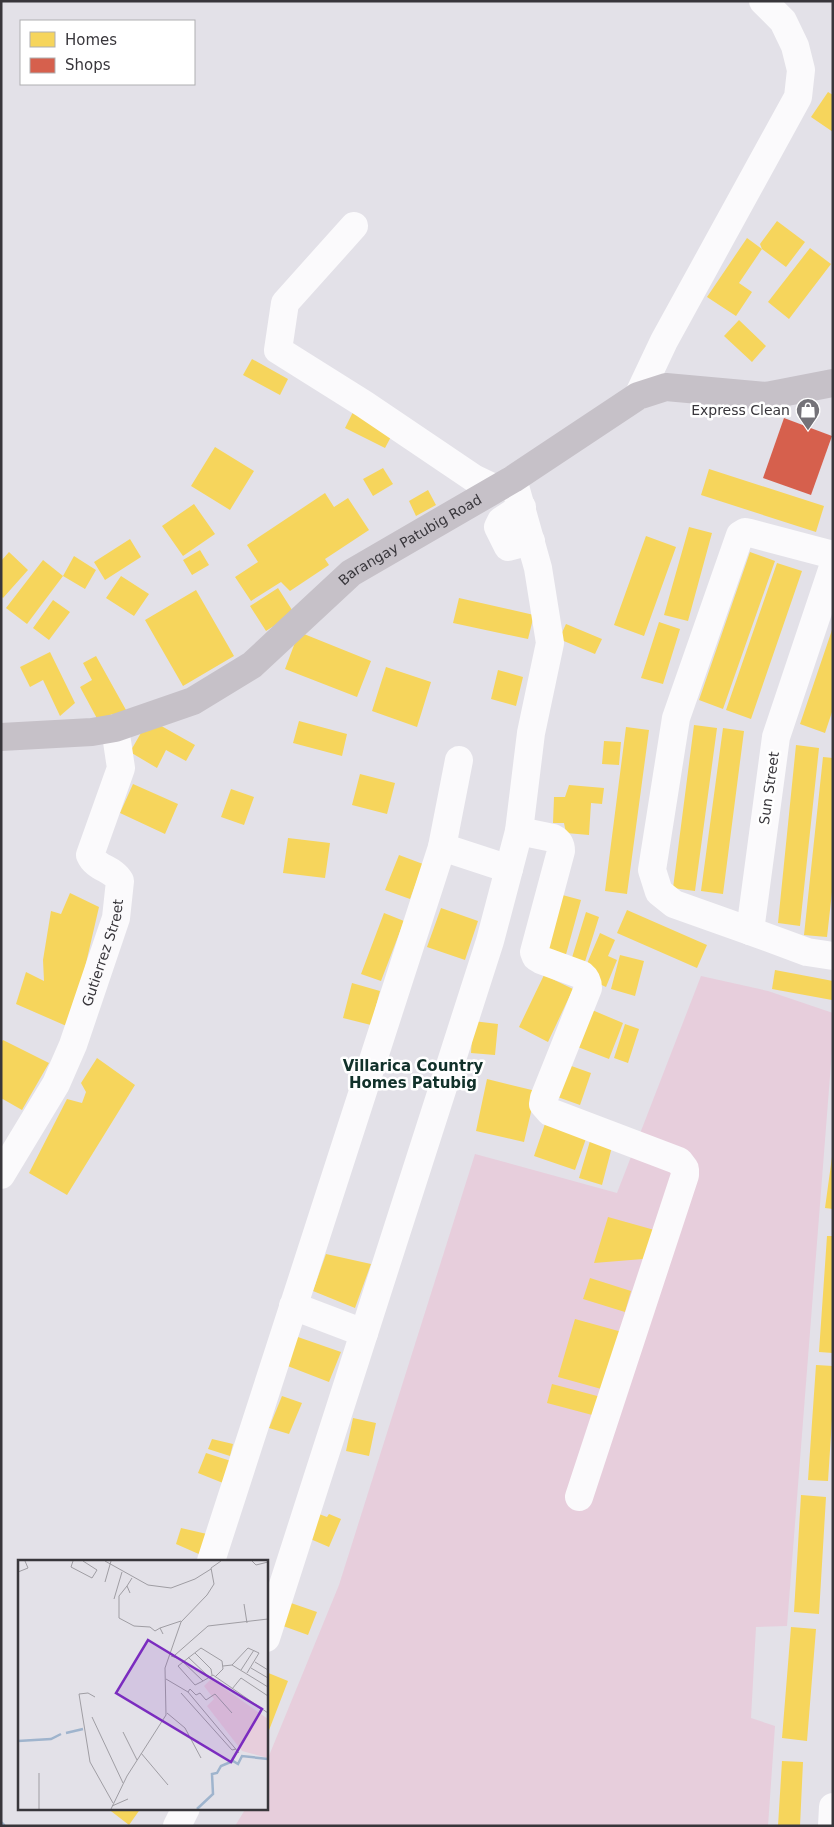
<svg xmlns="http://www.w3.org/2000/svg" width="834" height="1827" viewBox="0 0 834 1827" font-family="'DejaVu Sans',sans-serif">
<rect width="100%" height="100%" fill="#e3e1e8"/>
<!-- green -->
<path fill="#e7cedc" d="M701 976 768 991 833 1013V1038L787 1626 756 1627 751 1718 775 1726 768 1826H235L246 1808H266V1763L339 1585 475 1154 617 1193Z"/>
<!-- homes -->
<path fill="#f6d55c" d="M828 92 833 95V132L811 117Z
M777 221 805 242 786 267 762 249 760 244Z
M747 238 762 249 739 283 752 292 736 316 707 297Z
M810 248 831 264 789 319 768 302Z
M739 320 766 346 752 362 724 336Z
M252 359 288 379 280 395 243 375Z
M353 412 393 433 385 448 345 428Z
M215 447 254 471 230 510 191 486Z
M383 468 393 484 373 496 363 479Z
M709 469 824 506 816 532 701 495Z
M428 490 436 505 416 516 409 501Z
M325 493 334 507 348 498 369 530 325 559 329 565 290 591 281 582 251 601 235 577 258 562 247 545Z
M194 504 215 534 183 556 162 526Z
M689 527 712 533 688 621 664 615Z
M646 536 676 547 644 636 614 625Z
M130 539 141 557 105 580 94 562Z
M200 550 209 565 192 575 183 560Z
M9 552 28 570 3 598 1 596V561Z
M750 552 775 561 723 709 699 700Z
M74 556 96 570 85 589 63 576Z
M43 560 63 576 27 624 6 608Z
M777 563 802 571 751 719 726 710Z
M121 576 149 594 134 616 106 598Z
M278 588 294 613 266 631 250 606Z
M196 590 234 656 183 686 145 620Z
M459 598 534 615 528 639 453 623Z
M53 600 70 612 49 640 33 628Z
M659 622 680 629 663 684 641 678Z
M566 624 602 639 595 654 559 639Z
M832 630 833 709 825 733 800 724Z
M299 632 371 661 357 697 285 669Z
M50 652 75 703 60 716 43 680 30 687 20 667Z
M96 656 126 710 100 724 80 687 92 680 83 663Z
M386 667 431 682 417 727 372 711Z
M498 670 523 677 516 706 491 699Z
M149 719 195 745 186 761 166 750 157 768 130 752Z
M299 721 347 734 342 756 293 743Z
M694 725 717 728 695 891 673 888Z
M626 727 649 730 627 894 605 891Z
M723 728 744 731 723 894 701 891Z
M604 741 621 742 619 765 602 764Z
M796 745 819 748 800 926 778 923Z
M823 757 833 758V883L827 937 804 935Z
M360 774 395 783 387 814 352 805Z
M133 784 178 804 165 834 120 813Z
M569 785 604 788 602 804 591 803 589 835 566 833 564 823H553L554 797H565Z
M231 789 254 797 244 825 221 817Z
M288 838 330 843 325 878 283 873Z
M399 855 423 864 410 899 385 890Z
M70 893 99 907 71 1028 16 1004 26 972 44 981 43 960 51 911 61 914Z
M555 893 581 900 565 958 539 950Z
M441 908 478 921 465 960 427 947Z
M627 910 707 945 697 968 617 933Z
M586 912 599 917 583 968 570 964Z
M384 913 404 921 381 981 361 974Z
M600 933 615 940 608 956 617 960 606 987 593 981 586 966Z
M620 955 644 961 635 996 611 989Z
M775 970 833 981 832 1000 772 989Z
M544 975 573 989 548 1042 519 1027Z
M352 983 380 991 371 1025 343 1018Z
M585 1007 623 1023 609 1059 570 1044Z
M473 1021 498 1024 495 1055 471 1053Z
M625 1024 639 1029 628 1063 614 1058Z
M3 1040 49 1063 22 1110 1 1098V1043Z
M97 1058 135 1085 67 1195 29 1173 67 1099 82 1103 86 1092 81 1083Z
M563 1063 591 1073 580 1105 552 1095Z
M487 1079 536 1091 524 1142 476 1131Z
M547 1118 588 1133 575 1170 534 1156Z
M590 1141 612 1147 602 1185 579 1178Z
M832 1157H833V1209L825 1208Z
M608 1217 658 1231 643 1259 594 1263Z
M827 1236H833V1353L819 1352Z
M326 1254 371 1264 355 1308 313 1291Z
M590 1278 631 1291 625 1312 583 1299Z
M575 1319 622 1332 605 1390 558 1377Z
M295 1336 341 1352 329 1382 285 1365Z
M816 1365 833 1366V1404L828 1481 808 1480Z
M552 1384 601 1397 596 1416 547 1403Z
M282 1396 302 1403 289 1434 269 1428Z
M353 1418 376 1423 369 1456 346 1451Z
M212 1439 233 1444 230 1456 208 1449Z
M206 1453 234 1462 223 1483 198 1473Z
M801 1495 826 1497 819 1614 794 1612Z
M319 1514 327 1517 329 1514 341 1519 329 1547 308 1538Z
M181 1528 207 1534 201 1555 176 1544Z
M291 1603 317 1612 308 1635 283 1626Z
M791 1627 816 1629 807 1741 782 1738Z
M266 1672 288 1681 266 1738Z
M782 1761 803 1762 800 1826H778Z
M107 1808H141L129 1825Z"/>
<!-- shops -->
<path fill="#d6604d" d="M784 418 832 436 811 495 763 478Z"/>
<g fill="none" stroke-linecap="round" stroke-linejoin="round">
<!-- stream -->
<path stroke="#9fb4cd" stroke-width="7" d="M1 1825 2 1826"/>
<!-- minor -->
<g stroke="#fbfafc" stroke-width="28">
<path d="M354 226 285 303 278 350 364 404 475 479 496 489"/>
<path d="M638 396 664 341 798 97 801 70 795 46 783 21 763 1"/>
<path d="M522 507 501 521 498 527 508 547 531 541"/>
<path d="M833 567 776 737 750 931 807 952 833 956"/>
<path d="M519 831 553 838C559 841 561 844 561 851L534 952 536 957 541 960 582 975C587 979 588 982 588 988L544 1098 543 1104 550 1112 679 1161 685 1169V1175L579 1497"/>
<path d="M442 847 509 869"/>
<path d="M750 931 674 904 659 892 652 870 676 718 740 535 745 532 750 533 833 555"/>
<path id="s1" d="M1 1175 56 1084 73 1045 116 918 120 881C113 868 96 869 90 855L121 768 115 728"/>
<path d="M293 1306 364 1333"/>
<path d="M211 1561 442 847 459 760"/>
<path d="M266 1638 490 941 519 831 531 733 550 643 538 568 513 479"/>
<path d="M177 1826 186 1808"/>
<path d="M832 1826 833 1807"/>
</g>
<!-- major -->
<path stroke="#c6c1c8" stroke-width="28" id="s2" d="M1 737 92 732 115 728 193 701 252 665 351 573 513 479 638 396 666 387 766 396 833 383"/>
</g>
<!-- icons -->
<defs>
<g id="shop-pin" transform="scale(1.25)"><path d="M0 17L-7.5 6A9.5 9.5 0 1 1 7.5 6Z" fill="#747278" stroke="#fff"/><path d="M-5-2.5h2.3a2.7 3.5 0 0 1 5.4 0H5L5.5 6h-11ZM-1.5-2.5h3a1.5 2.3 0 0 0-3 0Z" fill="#fff"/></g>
</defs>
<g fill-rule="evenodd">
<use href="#shop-pin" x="808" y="410"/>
</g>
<g text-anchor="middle" stroke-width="5" stroke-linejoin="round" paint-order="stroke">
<!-- poi labels -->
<g font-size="14" fill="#38363b" stroke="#fff" text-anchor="end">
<text x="790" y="415">Express Clean</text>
</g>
<!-- street labels -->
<g font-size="14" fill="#38363b" stroke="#fff">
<text dy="5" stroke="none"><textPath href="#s2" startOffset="469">Barangay Patubig Road</textPath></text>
<text transform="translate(769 788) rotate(-82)" y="5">Sun Street</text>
<text dy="5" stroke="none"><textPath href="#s1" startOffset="246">Gutierrez Street</textPath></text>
</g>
<!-- neighbourhood labels -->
<g font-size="15" font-weight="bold" fill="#11312a" stroke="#fff">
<text x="413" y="1071">Villarica Country<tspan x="413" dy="17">Homes Patubig</tspan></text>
</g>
</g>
<!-- overview -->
<g transform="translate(18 1560)">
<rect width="250" height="250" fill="#e3e1e8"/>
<path d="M193 119 250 159V198L224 191 189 146 196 139 186 126Z" fill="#e7cedc"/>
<path fill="none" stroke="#9fb4cd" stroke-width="2.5" d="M48 173 65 169M0 181 33 179 43 174M179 249 195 234 194 214 199 213 203 206 215 201 220 204 224 196 250 199"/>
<path fill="none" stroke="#9f9da3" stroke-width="1" d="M55 1 53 7 74 18 79 10 65 1M87 1 130 25 153 28 177 19 193 9M234 1 238 5 250 2M0 12 10 8 7 1M87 22 93 1M109 26 101 36V58L116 66 132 67 137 71 142 68M112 33 109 26 114 18M96 39 104 12M226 44 229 63M145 74 142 68 163 61M177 93 193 109 194 115M157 95 190 66 250 59M153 96 162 99 185 121 195 115 250 153M170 97 190 116M237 102 250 110M214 105 230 88 241 93 229 113M205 106 214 105 250 127M233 108 250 118M223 110 236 90M148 119 170 132 221 193M185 121 177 125 160 106 183 88 204 101 205 109 197 117M214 129 223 118 250 136M170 132 172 129 178 135 182 133 188 140 197 134 214 153M163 133 214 190 218 189M77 137 70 133 61 134 72 202 95 243M149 153 167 168 183 198M74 157 105 223M105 172 119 200M123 193 150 225M21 213V249M94 246 110 239M93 249 109 216 148 155 147 108 163 62 189 35 196 24 193 8 203 1"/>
<path fill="#7b2cbf" fill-opacity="0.15" stroke="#7b2cbf" stroke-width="2.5" d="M130 80 244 149 213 202 98 133Z"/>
<rect width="250" height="250" fill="none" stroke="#38363b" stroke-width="2.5"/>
</g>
<!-- border -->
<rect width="834" height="1827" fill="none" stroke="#38363b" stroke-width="5"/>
<!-- legend -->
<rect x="20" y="20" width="175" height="65" fill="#ffffff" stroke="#afafb1"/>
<rect x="30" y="32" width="25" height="15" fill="#f6d55c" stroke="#afafb1"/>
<text x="65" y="45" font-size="15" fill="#38363b">Homes</text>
<rect x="30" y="58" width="25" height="15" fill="#d6604d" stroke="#afafb1"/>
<text x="65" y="70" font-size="15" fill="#38363b">Shops</text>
</svg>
